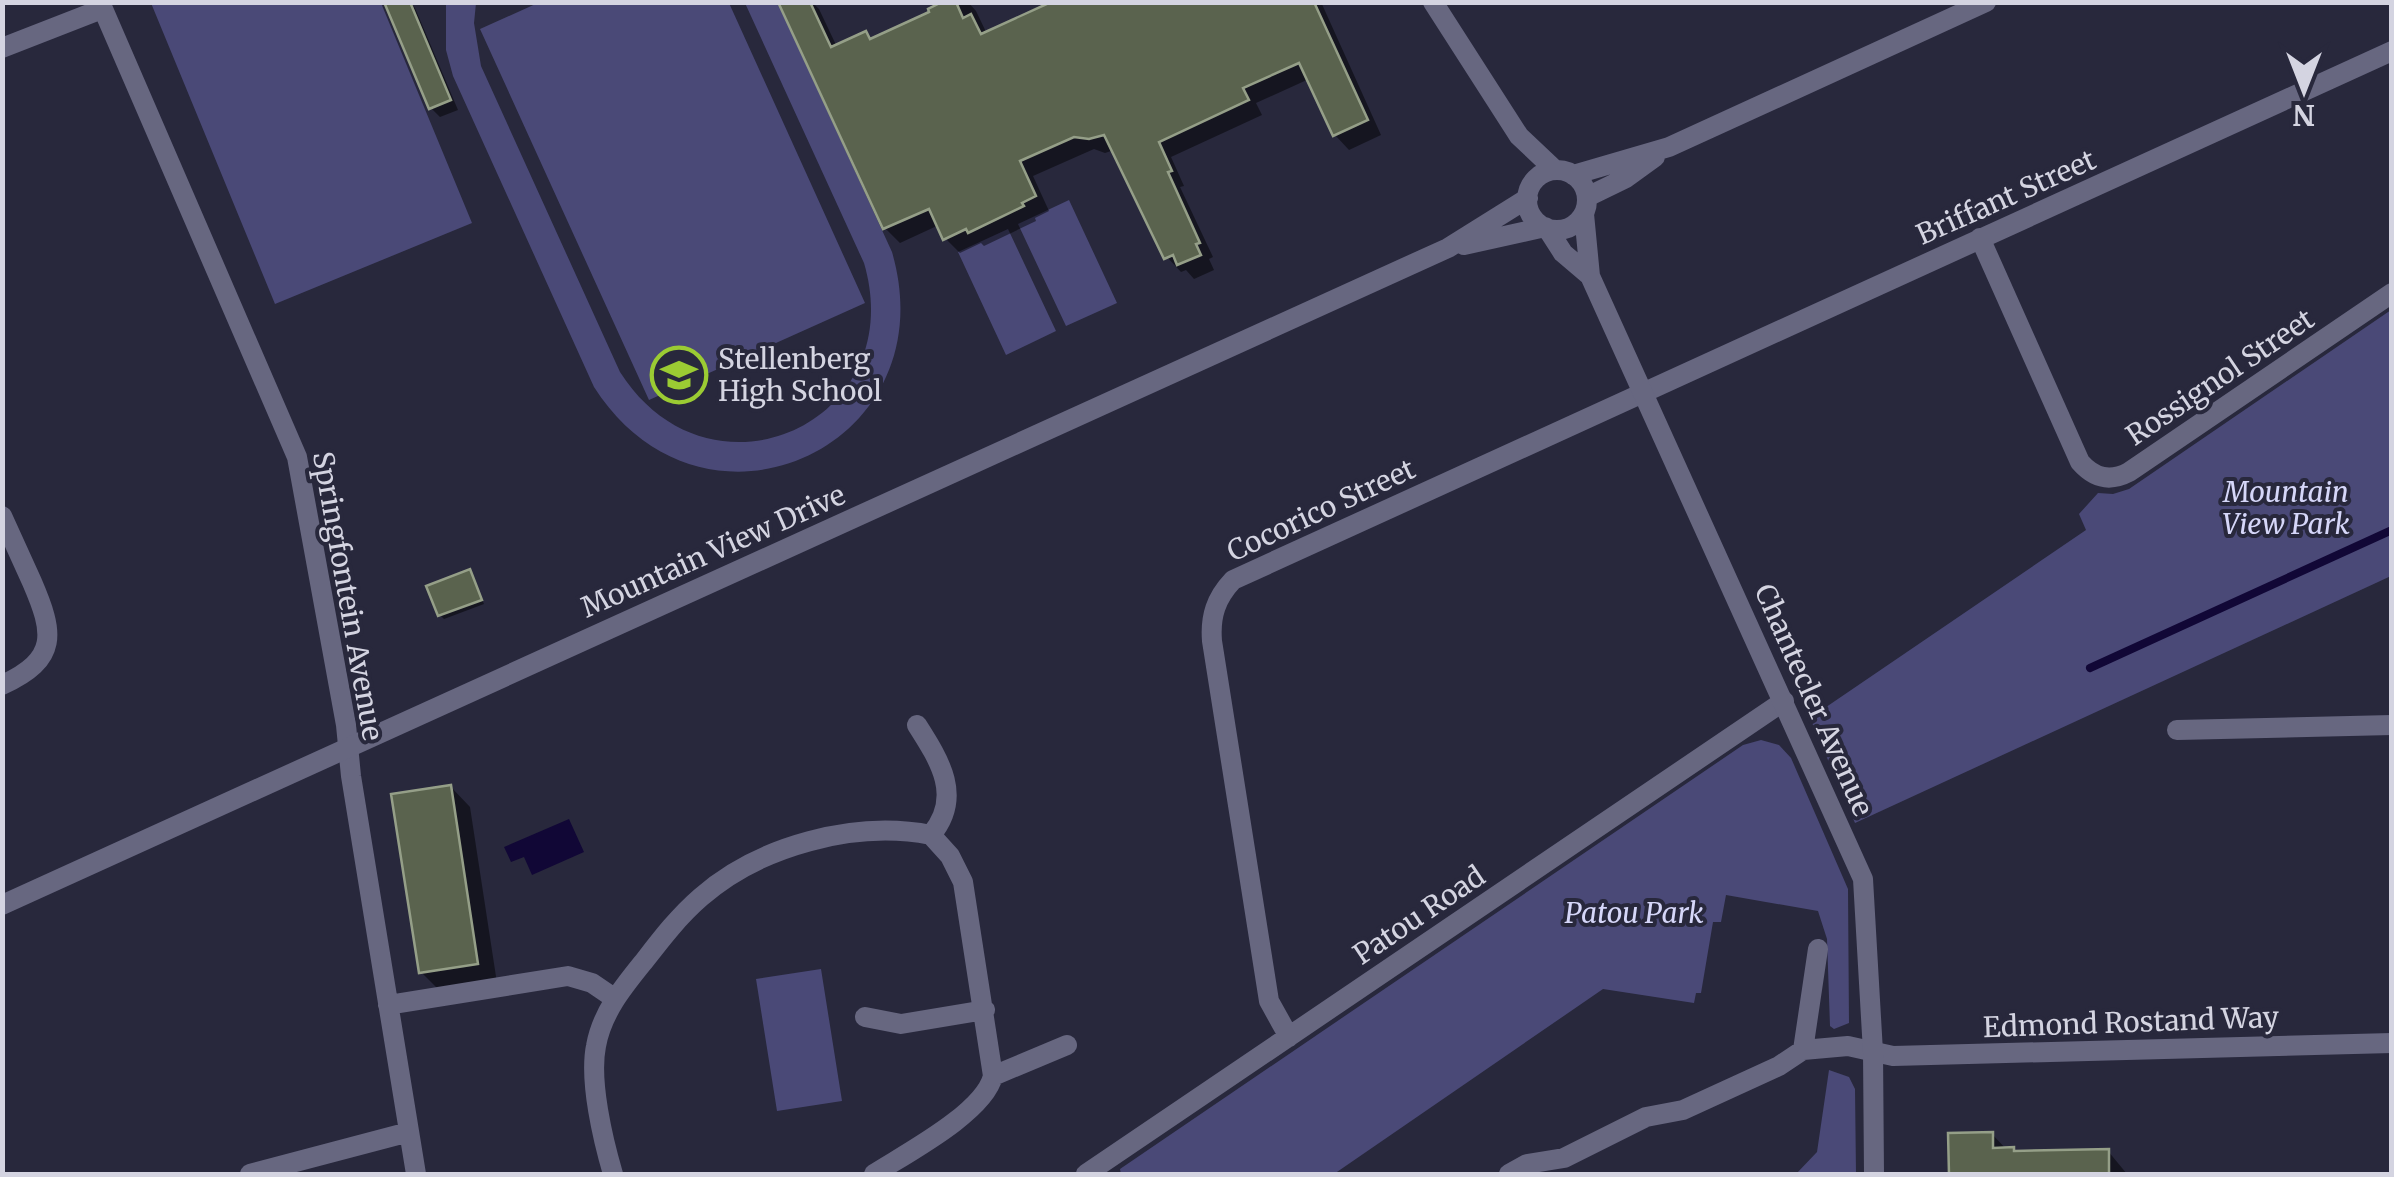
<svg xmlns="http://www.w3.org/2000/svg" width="2394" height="1177" viewBox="0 0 2394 1177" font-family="Merriweather,serif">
<rect width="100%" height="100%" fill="#28283c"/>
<!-- green -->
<path fill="#4a4977" d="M540 2 729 3 865 303 649 400 480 29Z
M151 3H381L472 223 275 304Z
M446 3H476L474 23 481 66 620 372C710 513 911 423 864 263L745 3H778L892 252C949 448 703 558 594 387L453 76 446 50Z
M1069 200 1117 303 1066 326 1018 224Z
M1008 229 1056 331 1006 355 958 252Z
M2391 310V576L1855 823 1810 718 2086 530 2079 514 2098 493 2113 494 2129 489Z
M1761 740 1779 745 1791 758 1848 889 1849 1023 1834 1029 1830 1026 1827 939 1818 911 1726 895 1721 922H1713L1701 993H1696L1694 1003 1603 989 1334 1174H1121L1120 1169 1743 745Z
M821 969 842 1101 777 1111 756 979Z
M1829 1070 1849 1077 1855 1089 1856 1174H1796L1817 1152Z"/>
<!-- water -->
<path fill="#110736" d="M569 819 584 852 532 875 524 857 511 862 504 847Z"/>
<!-- shadow -->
<path fill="#0007" d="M395 2H410L415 8 458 110 440 117 431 108Z
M788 2H812L819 9 837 47 866 34 873 41 948 2H968L976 11 987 34 1055 2H1321L1381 135 1349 150 1335 135 1309 79 1256 103 1262 115 1171 157 1184 186 1180 187 1213 257 1209 259 1214 270 1194 279 1186 270 1181 272 1167 257 1114 150 1105 153 1094 149 1033 176 1049 211 1035 218 1036 221 984 246 981 243 960 253 945 238 939 225 900 243 885 228Z
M469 572 484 604 444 619 440 615Z
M451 787 470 807 497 983 440 991 421 972Z
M1992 1134 2007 1150 2017 1154 2108 1151 2127 1174H1952L1951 1135Z"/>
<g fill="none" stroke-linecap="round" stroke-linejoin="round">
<!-- stream -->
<path stroke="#110736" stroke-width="8" d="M2090 668 2392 530"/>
</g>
<!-- building -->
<path fill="#5a634e" stroke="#959f88" stroke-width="2.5" d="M384 2H410L451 100 429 109Z
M778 2H810L831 47 866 31 870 39 929 12 928 9 942 2H956L963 18 971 14 981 34 1051 2H1314L1368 120 1333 136 1299 63 1243 88 1249 100 1159 142 1172 171 1168 172 1200 243 1196 244 1201 255 1177 265 1173 255 1164 259 1104 135 1089 139 1074 137 1020 161 1036 196 1022 203 1024 206 968 233 966 229 943 240 929 209 883 229Z
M470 569 482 600 438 616 426 586Z
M451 785 478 964 419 973 391 794Z
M1993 1132V1148L2014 1147V1151L2109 1149V1174H1949L1948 1133Z"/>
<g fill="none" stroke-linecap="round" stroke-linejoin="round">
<!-- minor -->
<path stroke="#676780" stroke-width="20" d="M100 2 297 457 346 725 351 776 416 1174
M2 48 102 9
M1980 238 2080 462C2094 478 2110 482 2129 472L2392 293
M2 516C12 538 22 560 32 582 54 633 59 659 2 685
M2177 730 2392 725
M388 1005 568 976 592 983 614 998
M865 1017 901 1024 985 1010
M1289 1037 1269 1001 1212 641C1210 616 1216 598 1233 580L2392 51
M1803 1050 1818 949
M993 1076 1067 1045
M250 1174 409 1132
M613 1174C603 1140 589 1081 596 1046 602 1012 624 986 645 960 662 938 679 916 701 897 759 846 855 820 931 835 963 797 940 761 917 725
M874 1174C905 1154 984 1113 993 1076L963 882 950 856 931 835
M1086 1174 1784 701
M1509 1174 1527 1164 1564 1158 1646 1117 1683 1110 1779 1066 1803 1050 1848 1046 1893 1056 2392 1043"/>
<!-- tertiary -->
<path stroke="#676780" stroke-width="20" d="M1433 2 1519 136 1555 170
M1527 200a30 30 0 1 1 60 0a30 30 0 1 1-60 0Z
M1573 175 1669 147 1986 2
M1587 197 1626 178 1655 157
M1584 214 1590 276 1863 879 1873 1052 1874 1174
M1547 228 1563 253 1590 276
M1464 245 1545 227
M2 905 1448 248 1528 198"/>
</g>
<!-- icons -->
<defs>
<g id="school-ring" transform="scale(2.875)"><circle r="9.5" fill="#28283c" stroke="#9bcb33" stroke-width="1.5"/><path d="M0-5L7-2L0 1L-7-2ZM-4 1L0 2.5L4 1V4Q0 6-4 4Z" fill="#9bcb33"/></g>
</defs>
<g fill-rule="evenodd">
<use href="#school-ring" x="679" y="375"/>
</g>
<g text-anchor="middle" stroke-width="8" stroke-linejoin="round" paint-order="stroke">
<!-- street labels -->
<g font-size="28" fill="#d4d4e1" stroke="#28283c">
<text transform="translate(2006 197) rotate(-24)" y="10">Briffant Street</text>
<text transform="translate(2220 377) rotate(-34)" y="10">Rossignol Street</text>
<text transform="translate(1321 510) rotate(-25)" y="10">Cocorico Street</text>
<text transform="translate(713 551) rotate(-24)" y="10">Mountain View Drive</text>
<text transform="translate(348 596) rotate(80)" y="10">Springfontein Avenue</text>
<text transform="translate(1814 700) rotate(66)" y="10">Chantecler Avenue</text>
<text transform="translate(1419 915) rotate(-34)" y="10">Patou Road</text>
<text transform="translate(2131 1022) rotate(-2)" y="10">Edmond Rostand Way</text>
</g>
<!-- poi labels -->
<g font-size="28" fill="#d4d4e1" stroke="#28283c" text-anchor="start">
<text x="718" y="369">Stellenberg<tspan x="718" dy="32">High School</tspan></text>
</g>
<!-- park labels -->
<g font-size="28" font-style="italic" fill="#d6d7f9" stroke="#28283c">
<text x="2286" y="502">Mountain<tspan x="2286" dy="32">View Park</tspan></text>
<text x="1634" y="923">Patou Park</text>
</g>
</g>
<!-- border -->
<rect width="2394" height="1177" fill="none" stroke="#d4d4e1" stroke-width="10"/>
<!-- north arrow -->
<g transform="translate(2304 90) rotate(180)" stroke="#28283c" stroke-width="8" paint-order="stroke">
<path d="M0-8L18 38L0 25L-18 38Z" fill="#d4d4e1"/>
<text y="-15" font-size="28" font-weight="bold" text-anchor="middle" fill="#d4d4e1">N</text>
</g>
</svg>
